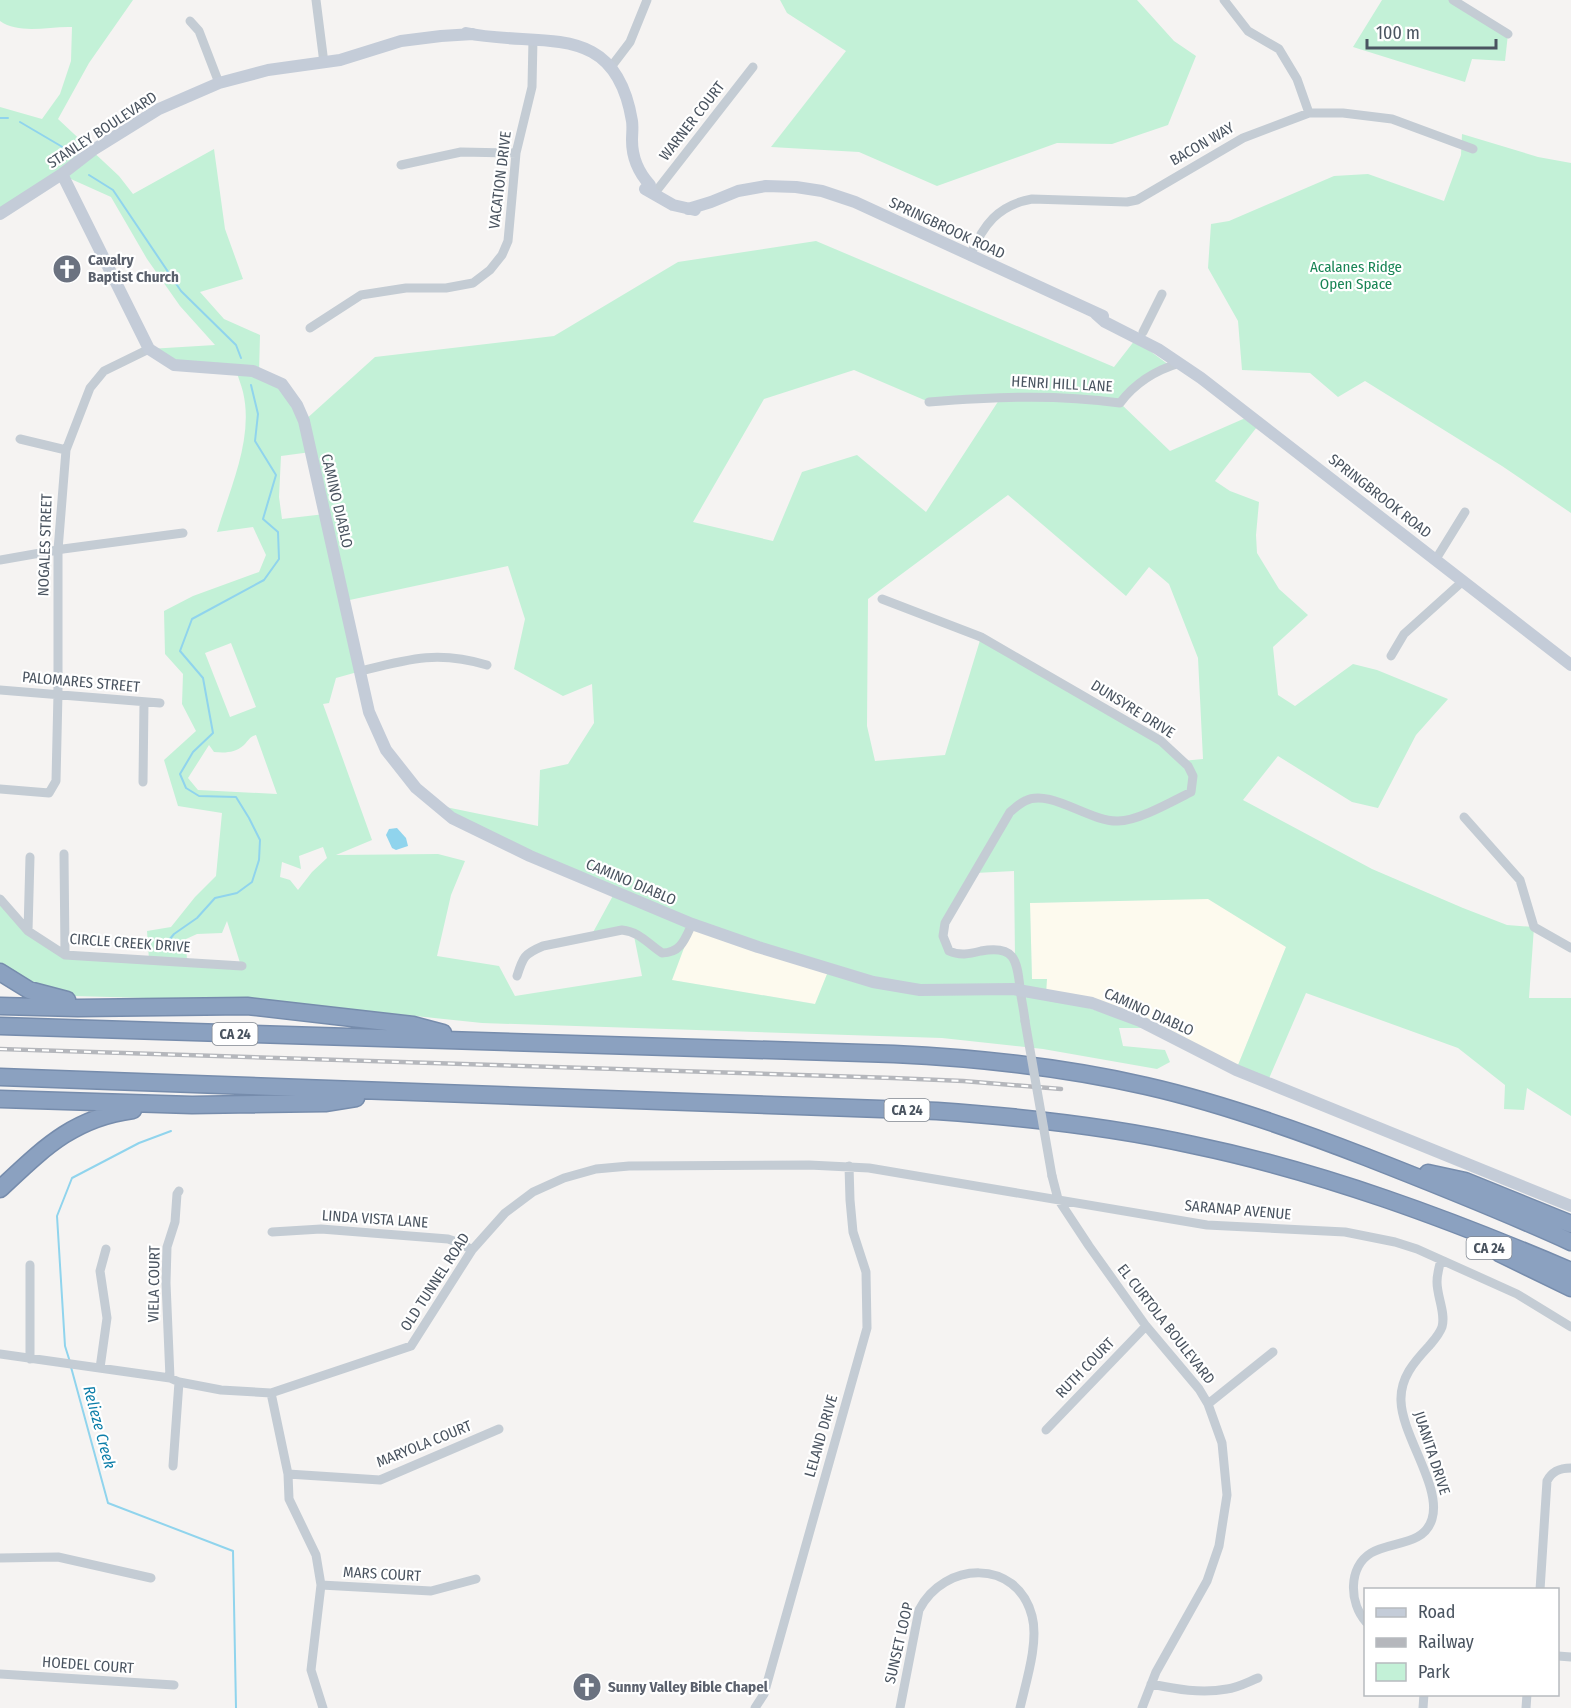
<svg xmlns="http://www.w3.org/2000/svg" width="1571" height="1708" viewBox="0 0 1571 1708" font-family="'Fira Sans Condensed',sans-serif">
<rect width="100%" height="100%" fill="#f5f3f2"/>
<!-- commercial -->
<path fill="#fdfaee" d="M1208 898 1286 947 1236 1070 1140 1021 1046 995 1032 979 1030 903Z
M692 924 829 969 816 1004 671 980Z"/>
<!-- green -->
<path fill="#c3f1d7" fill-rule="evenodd" d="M0 0H133L89 63 58 119 119 176 133 194 214 149 225 229 243 279 200 292 224 319 260 335 259 373 282 384 304 421 375 357 554 336 678 262 816 241 1114 367 1135 340 1169 365 1120 403 1170 451 1250 416 1260 423 1215 481 1230 491 1259 502 1256 535 1257 553 1279 589 1308 615 1273 647 1278 695 1295 706 1353 664 1377 670 1448 699 1416 735 1378 808 1352 802 1278 756 1243 800 1372 869 1463 908 1507 925 1534 927 1529 998H1571V1116L1527 1088 1524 1110 1504 1109 1505 1085 1458 1048 1306 993 1267 1083 1236 1070 1286 947 1208 899 1030 903 1032 979H1047L1046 995 1154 1028H1119L1123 1046 1165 1050 1170 1062 1157 1069 1043 1049 942 1038 482 1023 243 998H146L74 996 44 990 0 965V899L28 931 65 955 149 960 147 931 171 927 195 897 216 876 222 813 178 806 164 760 196 731 182 704 183 674 165 654 164 611 193 596 259 572 266 555 253 527 217 532C230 488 254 438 243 392 241 384 238 377 236 370L174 365 149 349 215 345 180 306 147 259 111 197 62 175 0 214V107L42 119 60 94 71 61 72 27C50 26 20 35 0 21ZM854 370 929 402 1001 397 926 512 857 455 802 472 773 541 693 522 764 399ZM311 452 325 514 282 519 279 497 281 456ZM1008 495 1126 596 1149 567 1169 584 1198 658 1203 759 1182 761 1161 741 981 637 945 755 875 761 867 726 868 599ZM508 566 525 619 514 669 563 696 592 684 594 723 568 764 540 770 538 826 436 805 615 892 591 936 622 930 634 936 642 976 515 996 499 966 437 956 451 895 465 861 438 854 336 855 372 840 323 704 329 703 336 678 361 671 345 601ZM231 643 256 707 230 717 205 653ZM256 735 277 794 198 790 188 778 209 745 214 752C225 753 235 753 244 745 249 740 249 737 256 735ZM323 847 327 858 312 872 298 890 290 880 280 877 282 862 301 869 299 856ZM1014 871 1015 958 1010 953 949 951 945 924 975 873ZM227 921 241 966 187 962 186 939 197 934 222 933ZM693 924 829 969 815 1004 672 980Z
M780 0H1137L1174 41 1196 56 1168 125 1112 144 1057 143 937 186 859 152 771 147 846 51 787 13Z
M1382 0H1453L1508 34 1505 61 1472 59 1465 82 1353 47Z
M1462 134 1538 157 1571 163V513L1502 466 1365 381 1338 397 1310 373 1242 370 1238 321 1208 268 1211 224 1229 221 1334 176 1368 174 1444 201 1461 155Z"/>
<!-- water -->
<path fill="#90d4ed" d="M397 828 406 838 408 846 396 850 392 848 386 835 389 829Z"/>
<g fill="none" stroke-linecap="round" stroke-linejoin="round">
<!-- stream -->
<path stroke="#90d4ed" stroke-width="2" d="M0 118H8
M20 122 71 152
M89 175 113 190 181 291 236 345 241 358
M165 945 174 934 197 918 215 898 237 893 252 882 259 860 260 840 249 818 236 797 199 796 186 788 180 774 193 752 213 733 203 678 180 651 192 619 264 580 279 559 278 532 263 519 276 475 255 441 258 414 251 385
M70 1362 65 1346 57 1216 72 1178 139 1143 171 1131
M71 1367 108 1503 233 1551 236 1708"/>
<!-- highway casing -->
<g stroke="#768cac" stroke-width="19">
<path id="highway" d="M0 972 29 990 67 1000
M0 1006 78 1008 247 1006 413 1025 443 1033
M0 1026 894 1054C979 1058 1063 1067 1146 1086 1221 1103 1294 1129 1366 1157 1435 1184 1503 1211 1571 1242
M0 1077 937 1111C1023 1117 1109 1126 1193 1145 1323 1172 1449 1219 1571 1271
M0 1099 192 1105 325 1103 356 1098
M1428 1173 1465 1181 1571 1224
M0 1189C42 1150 72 1118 133 1110
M1499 1253 1571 1288"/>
</g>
<!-- street -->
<path stroke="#c4ccd4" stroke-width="9" d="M316 0 324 63
M1224 0 1248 31 1279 49 1297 79 1309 113
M1453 0 1508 34
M190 21 199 31 219 83
M611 67 630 42 647 0
M401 165 461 152 516 153
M654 194 753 67
M970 256C983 225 998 205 1032 199L1127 202 1137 200 1243 138 1309 113H1343L1392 119 1473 149
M310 328 361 295 406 288H446L473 283 490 270 502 255 508 241 516 153 532 87 533 39
M1143 332 1162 294
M929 402C995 397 1054 394 1120 403 1135 383 1156 370 1180 363
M20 439 66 450
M1436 559 1465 512
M0 560 63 549 183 533
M882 599 981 637 1161 741 1188 766 1193 776 1191 792C1173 801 1138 821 1118 821 1089 822 1050 788 1025 801 1020 803 1015 808 1010 812L945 923 943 936 949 951C960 956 969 954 981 951 1014 945 1017 959 1020 988 1021 999 1024 1010 1025 1021
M1391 656 1404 634 1463 581
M361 671C408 659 438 650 487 665
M0 690 160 703
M143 782 144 702
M0 789 49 793 56 781 58 693V550L66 450 90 388 104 371 149 349
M1464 817 1520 880 1534 927 1571 948
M64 854 65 955
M0 899 28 931 65 955 242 966
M28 931 30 857
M517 976C523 957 524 954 543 946L622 930C640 932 648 944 662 953 681 953 685 939 692 924
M1052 1176 1058 1199 1089 1246 1146 1326 1199 1389 1208 1404 1222 1443 1227 1495 1219 1546 1207 1581 1156 1672 1142 1708
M272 1232 321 1229 448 1239 460 1243 472 1250
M0 1354 170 1378 179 1382 221 1390 271 1393 411 1346 472 1250 505 1213 533 1192 564 1178 596 1169 629 1166 809 1165 869 1168 1207 1225 1345 1232 1395 1242 1417 1249 1517 1294 1571 1327
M30 1359V1265
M100 1368 107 1318 100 1271 106 1249
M170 1378 166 1283 167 1247 175 1222 177 1194 179 1191
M271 1393 288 1474 289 1499 316 1555 321 1585 311 1670 323 1708
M1208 1404 1273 1352
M1046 1430 1146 1326
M173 1466 179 1382
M288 1474 380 1480 499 1429
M0 1558 58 1557 151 1578
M321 1585 431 1591 476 1579
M1540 1590 1547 1481C1552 1471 1560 1468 1571 1468
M1366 1622C1349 1603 1348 1567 1371 1553 1391 1541 1424 1546 1432 1519 1442 1487 1402 1436 1401 1401 1400 1378 1414 1362 1429 1346 1434 1340 1439 1335 1442 1327 1446 1313 1437 1297 1437 1282 1437 1274 1439 1267 1441 1260
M1558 1656 1571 1657
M0 1674 174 1685
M1151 1684C1176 1689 1201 1694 1227 1689 1237 1688 1248 1682 1258 1678
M755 1708 764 1694 867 1328 866 1272 853 1232 850 1200 849 1166
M900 1708 919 1610C944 1561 1017 1558 1032 1616 1039 1642 1026 1682 1020 1708
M1423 1708 1424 1694
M1526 1708 1527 1694"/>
<!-- secondary -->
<path stroke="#c4ccd8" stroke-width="12" d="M466 33C540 49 615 17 632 121 633 127 632 134 632 140 632 158 638 172 650 185V191
M62 174 149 349 174 365 253 371 282 384 297 405 304 421 369 712 386 750 416 788 452 818 530 856 692 924 758 947 873 982 920 990 1013 989 1092 1003 1140 1021 1236 1070 1571 1206
M645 189 673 205 695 210
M688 209 711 202 738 191 766 186 796 187 822 191 855 202 1103 316
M0 214 62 174 93 150 159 109 219 83 268 70 340 60 401 41 441 36 473 34
M1096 314 1105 322 1158 349 1201 378 1571 665"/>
<!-- highway -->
<use href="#highway" stroke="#8ba1c0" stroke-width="16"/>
<!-- rail casing -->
<g stroke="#b5b7bc" stroke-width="4.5">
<path id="rail" d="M0 1049 893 1078 963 1081 1061 1089"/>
</g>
<!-- rail -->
<use href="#rail" stroke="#fff" stroke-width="2" stroke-dasharray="7" stroke-linecap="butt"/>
<!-- street-bridge -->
<path stroke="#c4ccd4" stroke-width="9" d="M1025 1021 1052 1176"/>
</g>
<!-- icons -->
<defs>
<g id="church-disc" transform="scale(1.5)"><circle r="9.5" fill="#6b7280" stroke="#fff"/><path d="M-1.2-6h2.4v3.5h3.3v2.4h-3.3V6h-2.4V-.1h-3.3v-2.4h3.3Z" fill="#fff"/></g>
</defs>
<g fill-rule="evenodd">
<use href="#church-disc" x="67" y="269"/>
<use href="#church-disc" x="587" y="1687"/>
</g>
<g text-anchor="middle" stroke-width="4.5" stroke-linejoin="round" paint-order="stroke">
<!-- shield labels -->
<g fill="#fff" stroke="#808790" stroke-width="1.5">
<rect x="212.5" y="1023" width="45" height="22" rx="4.5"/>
<rect x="884.5" y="1099" width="45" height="22" rx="4.5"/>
<rect x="1466.5" y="1237" width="45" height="22" rx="4.5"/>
</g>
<g font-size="14" font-weight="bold" fill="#4a5460">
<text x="235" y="1039">CA 24</text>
<text x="907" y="1115">CA 24</text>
<text x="1489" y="1253">CA 24</text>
</g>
<!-- street labels -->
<g font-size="15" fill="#4a5460" stroke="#fff">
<text transform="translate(692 121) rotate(-52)" y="5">WARNER COURT</text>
<text transform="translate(102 130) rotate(-33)" y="5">STANLEY BOULEVARD</text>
<text transform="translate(1202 144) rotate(-30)" y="5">BACON WAY</text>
<text transform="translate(500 180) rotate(-83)" y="5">VACATION DRIVE</text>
<text transform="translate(947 228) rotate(25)" y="5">SPRINGBROOK ROAD</text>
<text transform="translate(1062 384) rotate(3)" y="5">HENRI HILL LANE</text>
<text transform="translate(1380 496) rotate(38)" y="5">SPRINGBROOK ROAD</text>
<text transform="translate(337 501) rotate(77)" y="5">CAMINO DIABLO</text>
<text transform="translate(45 545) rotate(-88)" y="5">NOGALES STREET</text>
<text transform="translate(81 682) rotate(5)" y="5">PALOMARES STREET</text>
<text transform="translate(1133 709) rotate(32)" y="5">DUNSYRE DRIVE</text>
<text transform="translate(631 882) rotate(23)" y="5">CAMINO DIABLO</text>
<text transform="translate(130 943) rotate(4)" y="5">CIRCLE CREEK DRIVE</text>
<text transform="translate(1149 1012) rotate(24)" y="5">CAMINO DIABLO</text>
<text transform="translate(1238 1210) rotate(5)" y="5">SARANAP AVENUE</text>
<text transform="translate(375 1219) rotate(4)" y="5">LINDA VISTA LANE</text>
<text transform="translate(435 1282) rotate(-57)" y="5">OLD TUNNEL ROAD</text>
<text transform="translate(154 1284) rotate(-89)" y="5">VIELA COURT</text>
<text transform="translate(1166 1324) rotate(52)" y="5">EL CURTOLA BOULEVARD</text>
<text transform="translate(1085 1368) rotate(-46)" y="5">RUTH COURT</text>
<text transform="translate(821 1436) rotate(-74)" y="5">LELAND DRIVE</text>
<text transform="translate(424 1444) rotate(-22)" y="5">MARYOLA COURT</text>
<text transform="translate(1432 1453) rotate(72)" y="5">JUANITA DRIVE</text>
<text transform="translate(382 1574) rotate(3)" y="5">MARS COURT</text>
<text transform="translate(899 1643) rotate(-77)" y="5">SUNSET LOOP</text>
<text transform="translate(88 1665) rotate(4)" y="5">HOEDEL COURT</text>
</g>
<!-- worship labels -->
<g font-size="15" font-weight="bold" fill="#5b616d" stroke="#fff" text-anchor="start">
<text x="88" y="265">Cavalry<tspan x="88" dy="17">Baptist Church</tspan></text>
<text x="608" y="1692">Sunny Valley Bible Chapel</text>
</g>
<!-- park labels -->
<g font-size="15" fill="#188455" stroke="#fff">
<text x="1356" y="272">Acalanes Ridge<tspan x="1356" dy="17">Open Space</tspan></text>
</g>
<!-- water labels -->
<g font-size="16" font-style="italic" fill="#0c7ea9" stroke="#fff">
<text transform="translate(100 1427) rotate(75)" y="6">Relieze Creek</text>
</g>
</g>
<!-- legend -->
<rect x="1364" y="1588" width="195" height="108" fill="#ffffff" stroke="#b7bbbf" stroke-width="1.5"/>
<rect x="1376" y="1608" width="30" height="9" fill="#c4ccd8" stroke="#b7bbbf" stroke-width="1.5"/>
<text x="1418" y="1618" font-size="18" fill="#4a5460">Road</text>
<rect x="1376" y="1638" width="30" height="9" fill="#b5b7bc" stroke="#b7bbbf" stroke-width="1.5"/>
<text x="1418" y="1648" font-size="18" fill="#4a5460">Railway</text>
<rect x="1376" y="1663" width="30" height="18" fill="#c3f1d7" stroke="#b7bbbf" stroke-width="1.5"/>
<text x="1418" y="1678" font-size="18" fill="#4a5460">Park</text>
<!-- scale -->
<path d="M1367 39v9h129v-9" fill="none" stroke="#4a5460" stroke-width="3"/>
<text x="1376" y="39" font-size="18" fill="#4a5460" stroke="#ffffff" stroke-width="4.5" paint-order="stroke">100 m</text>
</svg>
